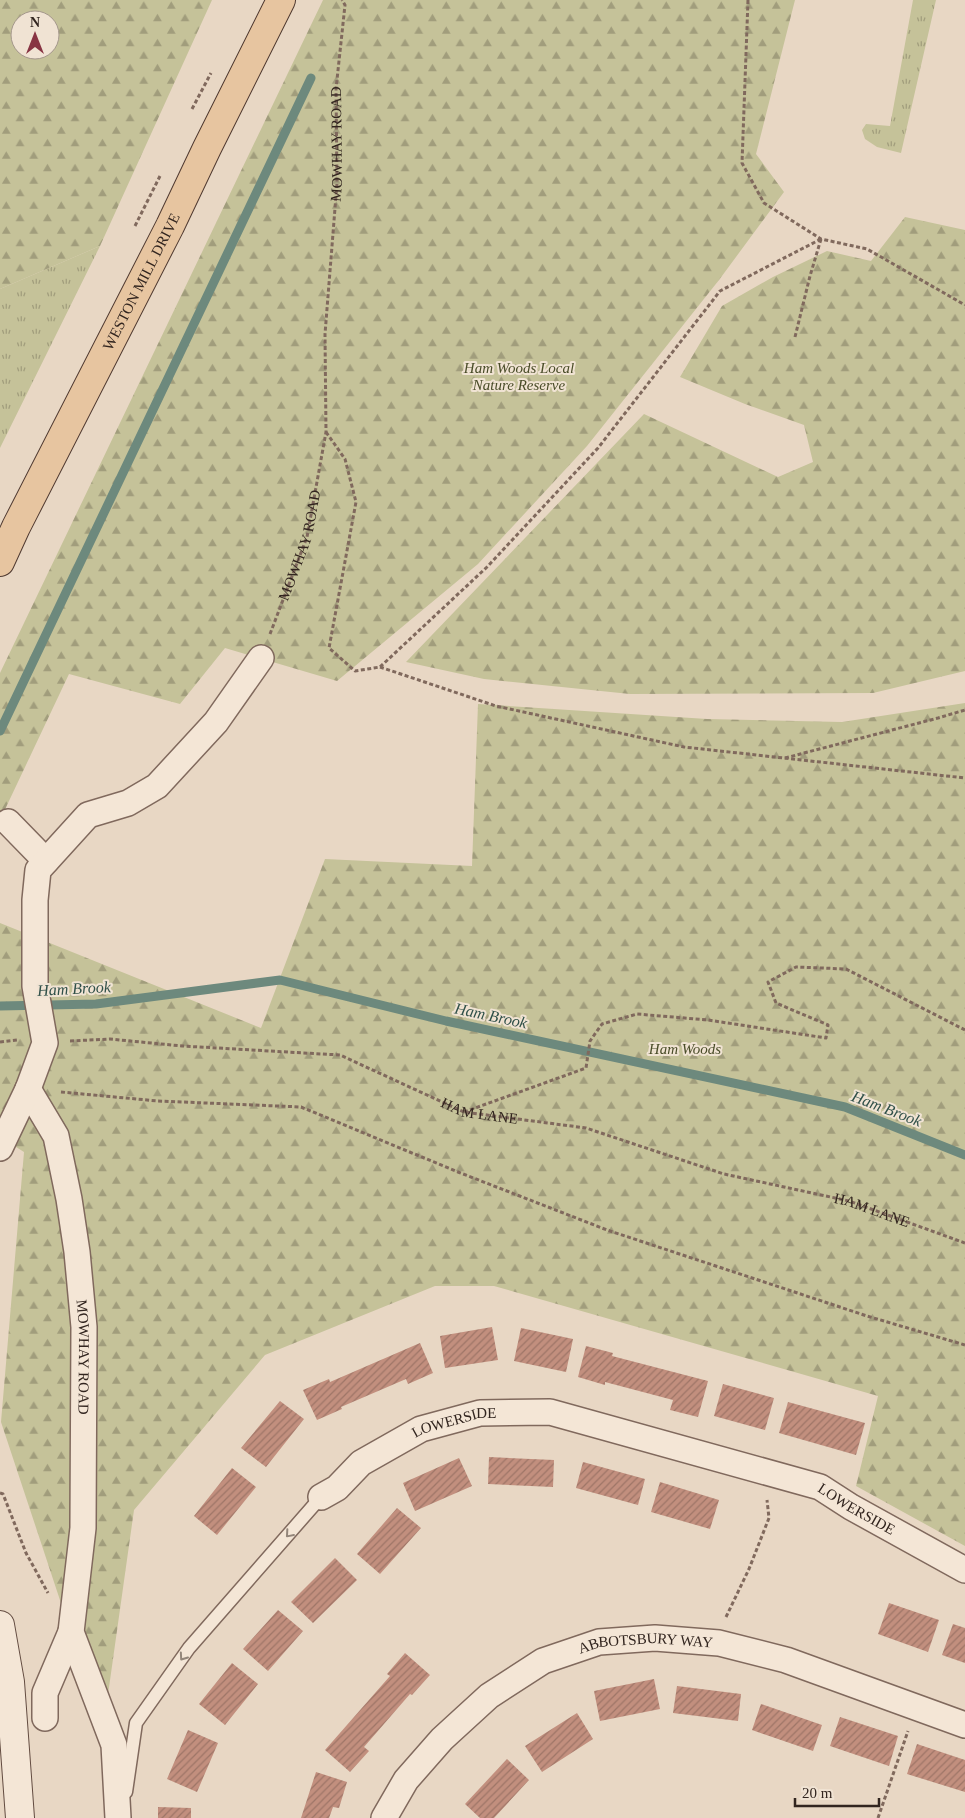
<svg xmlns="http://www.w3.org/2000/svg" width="965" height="1818" viewBox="0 0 965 1818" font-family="Georgia,serif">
<defs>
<pattern id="grass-tufts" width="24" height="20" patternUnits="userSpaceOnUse" patternTransform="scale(1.25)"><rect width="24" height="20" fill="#c5c299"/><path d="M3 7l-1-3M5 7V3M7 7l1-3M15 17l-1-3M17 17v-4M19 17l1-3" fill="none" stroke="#a19d7c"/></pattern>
<pattern id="forest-firs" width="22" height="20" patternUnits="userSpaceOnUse" patternTransform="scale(1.25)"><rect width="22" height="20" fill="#c5c299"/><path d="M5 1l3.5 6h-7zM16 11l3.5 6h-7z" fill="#a19d7c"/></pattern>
<pattern id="building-hatch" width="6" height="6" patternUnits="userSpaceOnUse" patternTransform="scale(1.25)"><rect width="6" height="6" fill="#c28f7e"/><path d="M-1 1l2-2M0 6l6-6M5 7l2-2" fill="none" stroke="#9e7567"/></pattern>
</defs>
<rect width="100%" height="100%" fill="#e8d7c4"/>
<!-- grass -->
<path fill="url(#grass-tufts)" d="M913 0H936L901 153 877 147 865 139 862 130 866 124 890 126Z
M100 246 0 448V289Z"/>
<!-- forest -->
<path fill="url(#forest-firs)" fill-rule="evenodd" d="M0 0H212L100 246 0 289ZM20 20H50V50H20Z
M323 0H795L756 154 784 192 719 280 587 446 478 564 337 681 225 648 180 704 69 674 0 820V673Z
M905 217 965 230V671L873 693 630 694 484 679 406 662 644 414 778 477 813 462 804 425 745 404 680 377 722 306 773 277 827 251 871 261Z
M965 703V1546L856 1486 878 1396 494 1286H435L265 1355 134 1510 103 1730 1 1422 24 1152 0 1137V923L261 1028 325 859 472 866 478 704 707 719 842 722Z"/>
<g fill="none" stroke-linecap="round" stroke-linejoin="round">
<!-- stream -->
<path stroke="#6d897d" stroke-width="9" d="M0 731 311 78
M0 1006 96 1004 280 980 446 1021 845 1107 965 1155"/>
</g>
<!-- building -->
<path fill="url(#building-hatch)" d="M492 1327 498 1360 445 1368 440 1336Z
M521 1328 573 1339 566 1372 514 1361Z
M420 1343 433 1373 408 1384 406 1379 341 1407 342 1409 317 1420 303 1390 329 1379 330 1382Z
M586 1346 613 1353 612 1356 708 1381 698 1417 670 1410 673 1400 605 1382V1385L578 1377Z
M723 1384 774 1398 765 1430 714 1416Z
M280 1401 304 1419 266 1467 241 1448Z
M788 1402 865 1423 856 1455 779 1433Z
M489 1457 554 1460 553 1487 488 1484Z
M459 1458 472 1486 415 1511 403 1483Z
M583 1462 645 1479 638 1505 576 1488Z
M232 1468 256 1487 217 1535 194 1516Z
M660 1482 719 1500 710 1529 651 1512Z
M397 1508 421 1528 380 1574 357 1554Z
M335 1558 357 1580 313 1623 291 1602Z
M889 1603 939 1620 928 1652 878 1634Z
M278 1610 303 1631 268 1671 243 1649Z
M953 1624 965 1628V1663L942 1655Z
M405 1653 430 1675 412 1695 410 1694 364 1747 369 1751 350 1772 325 1750 390 1676 387 1674Z
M232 1663 258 1684 225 1725 199 1704Z
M654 1679 660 1709 600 1721 594 1691Z
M677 1686 741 1694 738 1721 673 1713Z
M761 1704 822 1725 813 1751 752 1730Z
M577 1713 593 1739 542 1772 525 1746Z
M840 1717 898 1736 889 1766 830 1746Z
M188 1730 218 1743 197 1792 167 1779Z
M917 1744 965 1760V1792L907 1774Z
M507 1759 529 1780 494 1818H480L465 1804Z
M316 1772 347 1782 339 1808 333 1807 329 1818H301Z
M158 1807 191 1808V1818H158Z"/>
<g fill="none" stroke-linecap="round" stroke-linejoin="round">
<!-- lane casing -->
<g stroke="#80695d" stroke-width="15">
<path id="lane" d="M126 1792 136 1723 189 1648 321 1497"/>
</g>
<!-- street casing -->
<g stroke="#80695d" stroke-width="28">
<g id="street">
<path d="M8 822 46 861"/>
<path id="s3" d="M28 1089 56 1136 69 1199 77 1252 84 1327 83 1528 71 1632 114 1745 118 1818"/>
<path d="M0 1148 28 1089 45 1043 35 986V900L38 870 88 815 128 803 157 786 216 722 261 658"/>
<path id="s4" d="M321 1497 337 1488 361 1463 421 1429 480 1413 550 1412 820 1487 851 1507 965 1570"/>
<path d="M45 1718V1693L71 1632"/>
<path id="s5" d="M384 1818 406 1780 442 1739 489 1696 543 1661 599 1642 655 1638 719 1643 786 1660 965 1725"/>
</g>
</g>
<!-- secondary casing -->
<g stroke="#624b40" stroke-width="30">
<path id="secondary" d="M0 1625 10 1682 20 1818"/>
</g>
<!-- primary casing -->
<g stroke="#4f3930" stroke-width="30">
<g id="primary">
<path id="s6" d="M0 562 16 527 170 226 207 148 281 0"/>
</g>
</g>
<!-- path -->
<g stroke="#80695d" stroke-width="3" stroke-dasharray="4 2.5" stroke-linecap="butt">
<path d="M748 0 742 163 764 203 821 239 867 249 965 305"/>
<path d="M192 109 211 73"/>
<path d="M135 226 160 176"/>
<path d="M795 337 810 276 821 239"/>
<path d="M326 432 345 459 356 502 329 648 355 671 380 667 487 567 598 448 720 291 821 239"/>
<path id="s1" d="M270 634 307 537 326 432 325 334 337 183 336 89 345 5 342 0"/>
<path d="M380 667 496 706 684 747 965 778"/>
<path d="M785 758 938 718 965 710"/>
<path id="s2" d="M70 1041 110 1039 182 1046 340 1055 464 1112 586 1128 724 1174 849 1201 965 1243"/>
<path d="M0 1042 17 1040"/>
<path d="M61 1092 158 1101 301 1107 458 1172 607 1230 867 1316 965 1345"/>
<path d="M464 1112 586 1068 590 1041 602 1024 637 1014 708 1020 826 1038 828 1025 776 1003 768 982 796 967 846 969 965 1030"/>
<path d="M0 1493 3 1494 26 1553 48 1593"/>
<path d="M726 1617 749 1569 769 1518 767 1500"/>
<path d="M878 1818 908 1731"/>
</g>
<!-- lane -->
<use href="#lane" stroke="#f4e6d6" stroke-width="12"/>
<!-- street -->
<use href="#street" stroke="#f4e6d6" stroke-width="25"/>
<!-- secondary -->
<use href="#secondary" stroke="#f4e6d6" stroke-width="28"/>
<!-- primary -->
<use href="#primary" stroke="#e7c5a0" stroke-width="28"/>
</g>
<!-- one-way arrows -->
<defs><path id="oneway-chevron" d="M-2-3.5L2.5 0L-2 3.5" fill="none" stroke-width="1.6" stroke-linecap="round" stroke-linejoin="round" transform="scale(1.25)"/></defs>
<g stroke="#93867a">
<use href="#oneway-chevron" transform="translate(289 1534) rotate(131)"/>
<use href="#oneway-chevron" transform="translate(183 1657) rotate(125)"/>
</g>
<g text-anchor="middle" stroke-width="4" stroke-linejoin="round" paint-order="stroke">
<!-- street labels -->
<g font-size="15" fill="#32251f" stroke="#f0e3d3">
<text dy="5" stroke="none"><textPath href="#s1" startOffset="499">MOWHAY ROAD</textPath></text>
<text dy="5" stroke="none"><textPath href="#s6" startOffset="314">WESTON MILL DRIVE</textPath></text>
<text dy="5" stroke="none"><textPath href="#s1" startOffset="94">MOWHAY ROAD</textPath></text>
<text dy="5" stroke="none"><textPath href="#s2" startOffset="422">HAM LANE</textPath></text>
<text dy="5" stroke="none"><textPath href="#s2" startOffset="828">HAM LANE</textPath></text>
<text dy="5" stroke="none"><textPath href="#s3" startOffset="278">MOWHAY ROAD</textPath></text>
<text dy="5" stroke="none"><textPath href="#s4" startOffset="156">LOWERSIDE</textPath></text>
<text dy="5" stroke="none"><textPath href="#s4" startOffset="576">LOWERSIDE</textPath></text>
<text dy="5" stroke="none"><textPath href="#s5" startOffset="332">ABBOTSBURY WAY</textPath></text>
</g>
<!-- park labels -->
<g font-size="15" font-style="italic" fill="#494c28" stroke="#f0e3d3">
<text x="519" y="373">Ham Woods Local<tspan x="519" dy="17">Nature Reserve</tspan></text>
<text x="685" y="1054">Ham Woods</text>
</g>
<!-- water labels -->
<g font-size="16" font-style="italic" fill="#305049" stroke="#f0e3d3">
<text transform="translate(74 988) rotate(-3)" y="6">Ham Brook</text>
<text transform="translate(491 1015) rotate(12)" y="6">Ham Brook</text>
<text transform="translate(887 1108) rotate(21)" y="6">Ham Brook</text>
</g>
</g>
<!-- north arrow -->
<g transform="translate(35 35)"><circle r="24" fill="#f0e3d3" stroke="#a4978b"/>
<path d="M0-4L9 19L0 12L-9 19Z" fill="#883443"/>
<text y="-8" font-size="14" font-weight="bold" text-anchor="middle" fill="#32251f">N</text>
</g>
<!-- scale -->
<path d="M795 1798v8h84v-8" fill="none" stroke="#32251f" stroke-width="2.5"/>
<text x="802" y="1798" font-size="15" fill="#32251f" stroke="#f0e3d3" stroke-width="4" paint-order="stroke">20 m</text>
</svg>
